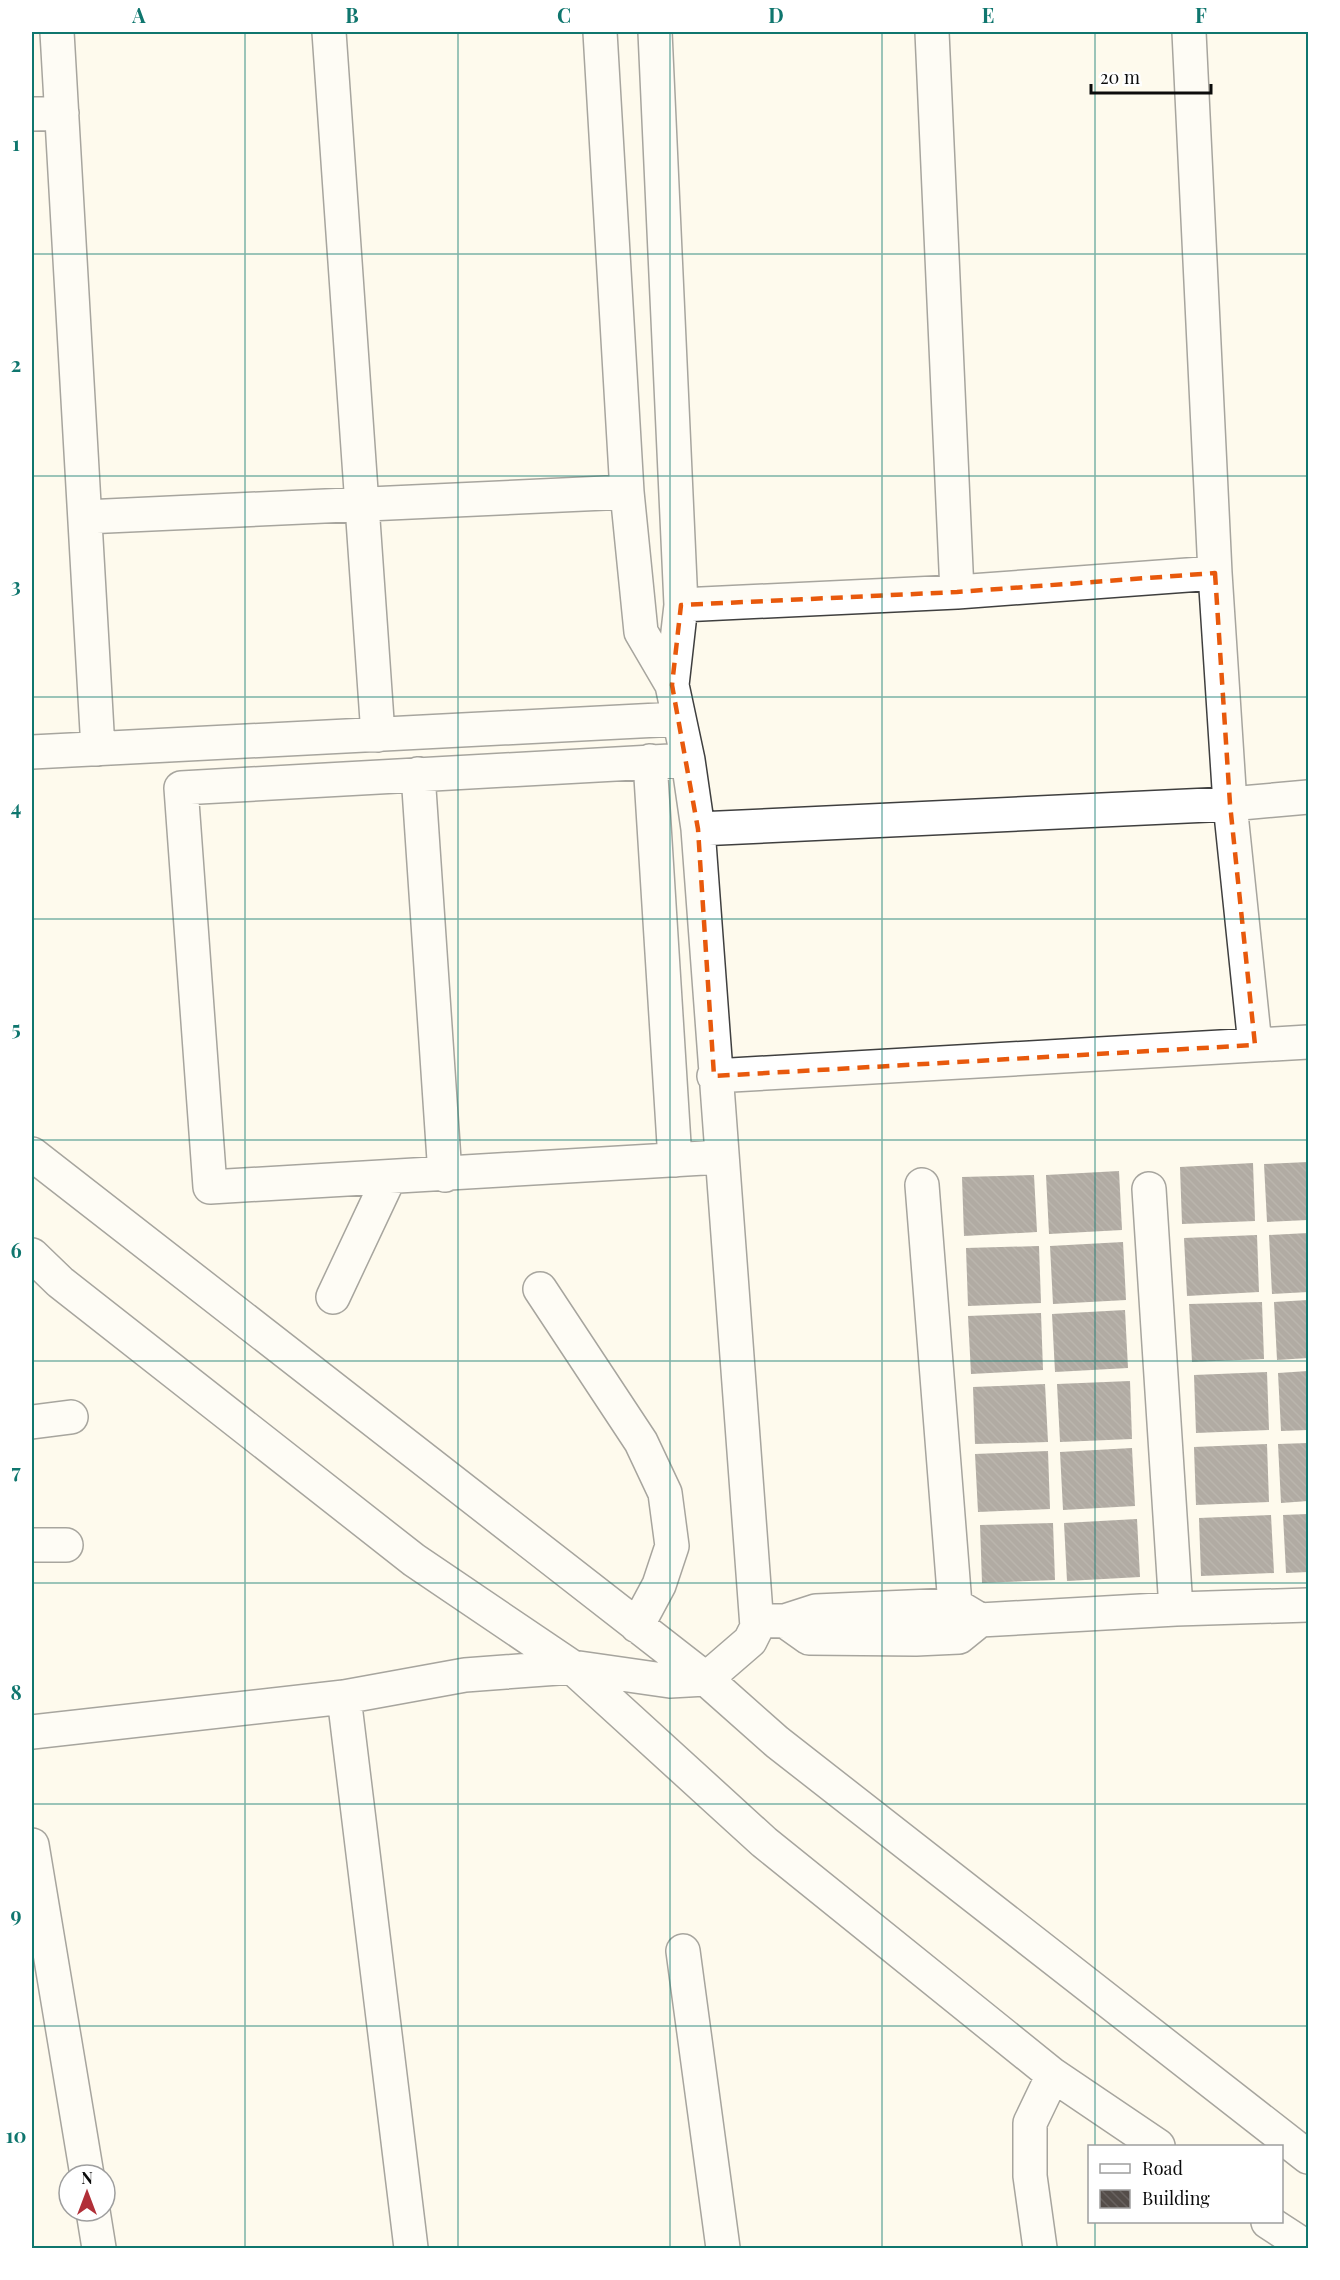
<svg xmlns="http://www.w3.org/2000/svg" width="1340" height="2280" viewBox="0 0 1340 2280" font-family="'Playfair Display',serif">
<defs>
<pattern id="building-back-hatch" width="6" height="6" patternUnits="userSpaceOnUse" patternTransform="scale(1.5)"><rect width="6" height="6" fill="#544d49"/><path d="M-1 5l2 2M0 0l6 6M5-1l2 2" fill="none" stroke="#68625f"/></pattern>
</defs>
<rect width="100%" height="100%" fill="#fefaed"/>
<!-- building -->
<path fill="url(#building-back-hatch)" d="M1308 1162V1220L1267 1222 1264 1164Z
M1253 1163 1255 1221 1182 1224 1180 1167Z
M1119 1171 1122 1230 1049 1234 1046 1175Z
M1034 1175 1037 1232 964 1236 962 1177Z
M1308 1233V1292L1272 1294 1269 1235Z
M1257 1235 1259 1292 1187 1296 1184 1238Z
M1123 1242 1126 1300 1053 1304 1050 1246Z
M1039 1246 1041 1303 968 1306 966 1248Z
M1308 1300V1358L1277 1360 1274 1302Z
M1262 1302 1264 1359 1192 1362 1189 1304Z
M1125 1310 1128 1368 1055 1372 1052 1314Z
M1041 1313 1043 1370 971 1374 968 1316Z
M1308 1371V1430L1281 1431 1278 1373Z
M1267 1372 1269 1430 1196 1433 1194 1375Z
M1130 1381 1132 1439 1060 1442 1057 1384Z
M1045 1384 1048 1442 975 1444 973 1387Z
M1308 1443V1501L1281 1503 1278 1444Z
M1267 1444 1269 1502 1196 1505 1194 1447Z
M1132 1448 1135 1506 1063 1510 1060 1452Z
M1048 1451 1050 1509 978 1512 975 1454Z
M1308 1514V1572L1286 1573 1283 1515Z
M1271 1515 1274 1573 1201 1576 1199 1518Z
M1137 1519 1140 1577 1067 1581 1064 1523Z
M1053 1523 1055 1580 982 1583 980 1525Z"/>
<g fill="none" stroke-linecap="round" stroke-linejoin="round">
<!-- minor casing -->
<g stroke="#3f3f3f" stroke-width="36">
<path id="minor" d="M57 32 98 749
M329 32 378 735
M600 32 627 492 641 632 672 685
M932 32 957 592
M1189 32 1215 573 1230 804 1255 1045
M32 114 62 113
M85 517 627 492
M681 605 957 592 1215 573
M32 752 678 719
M688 760 181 788 210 1187 721 1157
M650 761 675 1160
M418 774 445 1175
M698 829 1230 804 1308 797
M714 1076 1308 1042
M32 1154 706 1679 777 1742 1308 2157
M922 1185 955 1605
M1149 1189 1176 1609
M32 1255 60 1282 414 1560 572 1667 764 1842 1053 2075 1158 2146
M540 1289 641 1442 665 1493 672 1546 659 1585 637 1626
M333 1297 389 1178
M32 1422 71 1417
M32 1545H66
M757 1620 785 1621 816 1611 955 1605 980 1620 959 1637 916 1639 809 1638 785 1621
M980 1620 1176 1609 1308 1605
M344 1697 411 2248
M32 1732 344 1697 465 1675 572 1667 670 1681 706 1679 750 1641 757 1627 698 829 688 760 672 685 681 605 655 32
M32 1845 87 2175
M683 1951 723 2248
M93 2211 99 2248
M1268 2222 1308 2248
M1040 2248 1030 2176V2123L1053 2075"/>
</g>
<!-- minor -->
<use href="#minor" stroke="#fff" stroke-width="33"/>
</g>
<!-- marked area -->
<path d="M0 0H1340V2280H0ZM1215 573 1230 804 1255 1045 714 1076 698 829 672 685 681 605 957 592Z" fill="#fefaed" fill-opacity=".55" fill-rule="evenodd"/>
<path fill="none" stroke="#e8590c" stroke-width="4.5" stroke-dasharray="12 8" stroke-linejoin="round" d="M1215 573 1230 804 1255 1045 714 1076 698 829 672 685 681 605 957 592Z"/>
<!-- grid -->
<path fill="none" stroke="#0f766e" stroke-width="1.5" stroke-opacity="0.55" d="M245 32V2248M458 32V2248M670 32V2248M882 32V2248M1095 32V2146M32 254H1308M32 476H1308M32 697H1308M32 919H1308M32 1140H1308M32 1361H1308M32 1583H1308M32 1804H1308M32 2026H1308M1095 2222V2248"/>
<!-- border -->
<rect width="1340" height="2280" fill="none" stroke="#ffffff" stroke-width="66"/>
<!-- legend -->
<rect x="1088" y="2145" width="195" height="78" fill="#ffffff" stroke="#9e9e9e" stroke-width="1.5"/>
<rect x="1100" y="2164" width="30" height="9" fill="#ffffff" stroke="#9e9e9e" stroke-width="1.5"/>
<text x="1142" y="2175" font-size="18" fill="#0c0c0c">Road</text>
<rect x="1100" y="2190" width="30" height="18" fill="url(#building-back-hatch)" stroke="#9e9e9e" stroke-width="1.5"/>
<text x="1142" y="2205" font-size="18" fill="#0c0c0c">Building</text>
<!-- north arrow -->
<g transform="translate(87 2193)"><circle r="28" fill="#ffffff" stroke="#9e9e9e" stroke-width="1.5"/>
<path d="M0-4.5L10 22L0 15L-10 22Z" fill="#b12f38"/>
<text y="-9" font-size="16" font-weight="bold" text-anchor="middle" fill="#0c0c0c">N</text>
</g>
<!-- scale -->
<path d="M1091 84v9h120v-9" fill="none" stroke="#0c0c0c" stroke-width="3"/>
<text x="1100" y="84" font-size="18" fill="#0c0c0c" stroke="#ffffff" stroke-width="4.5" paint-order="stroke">20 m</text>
<rect x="33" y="33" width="1274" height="2214" fill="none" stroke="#0f766e" stroke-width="2"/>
<g font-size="20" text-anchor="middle" font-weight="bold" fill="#0f766e">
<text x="139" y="23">A</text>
<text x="352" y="23">B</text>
<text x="564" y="23">C</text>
<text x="776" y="23">D</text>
<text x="988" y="23">E</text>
<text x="1201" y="23">F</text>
<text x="16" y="151">1</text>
<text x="16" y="372">2</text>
<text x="16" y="593">3</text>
<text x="16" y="815">4</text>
<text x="16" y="1036">5</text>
<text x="16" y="1258">6</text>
<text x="16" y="1479">7</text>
<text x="16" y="1700">8</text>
<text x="16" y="1922">9</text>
<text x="16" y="2143">10</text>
</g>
</svg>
